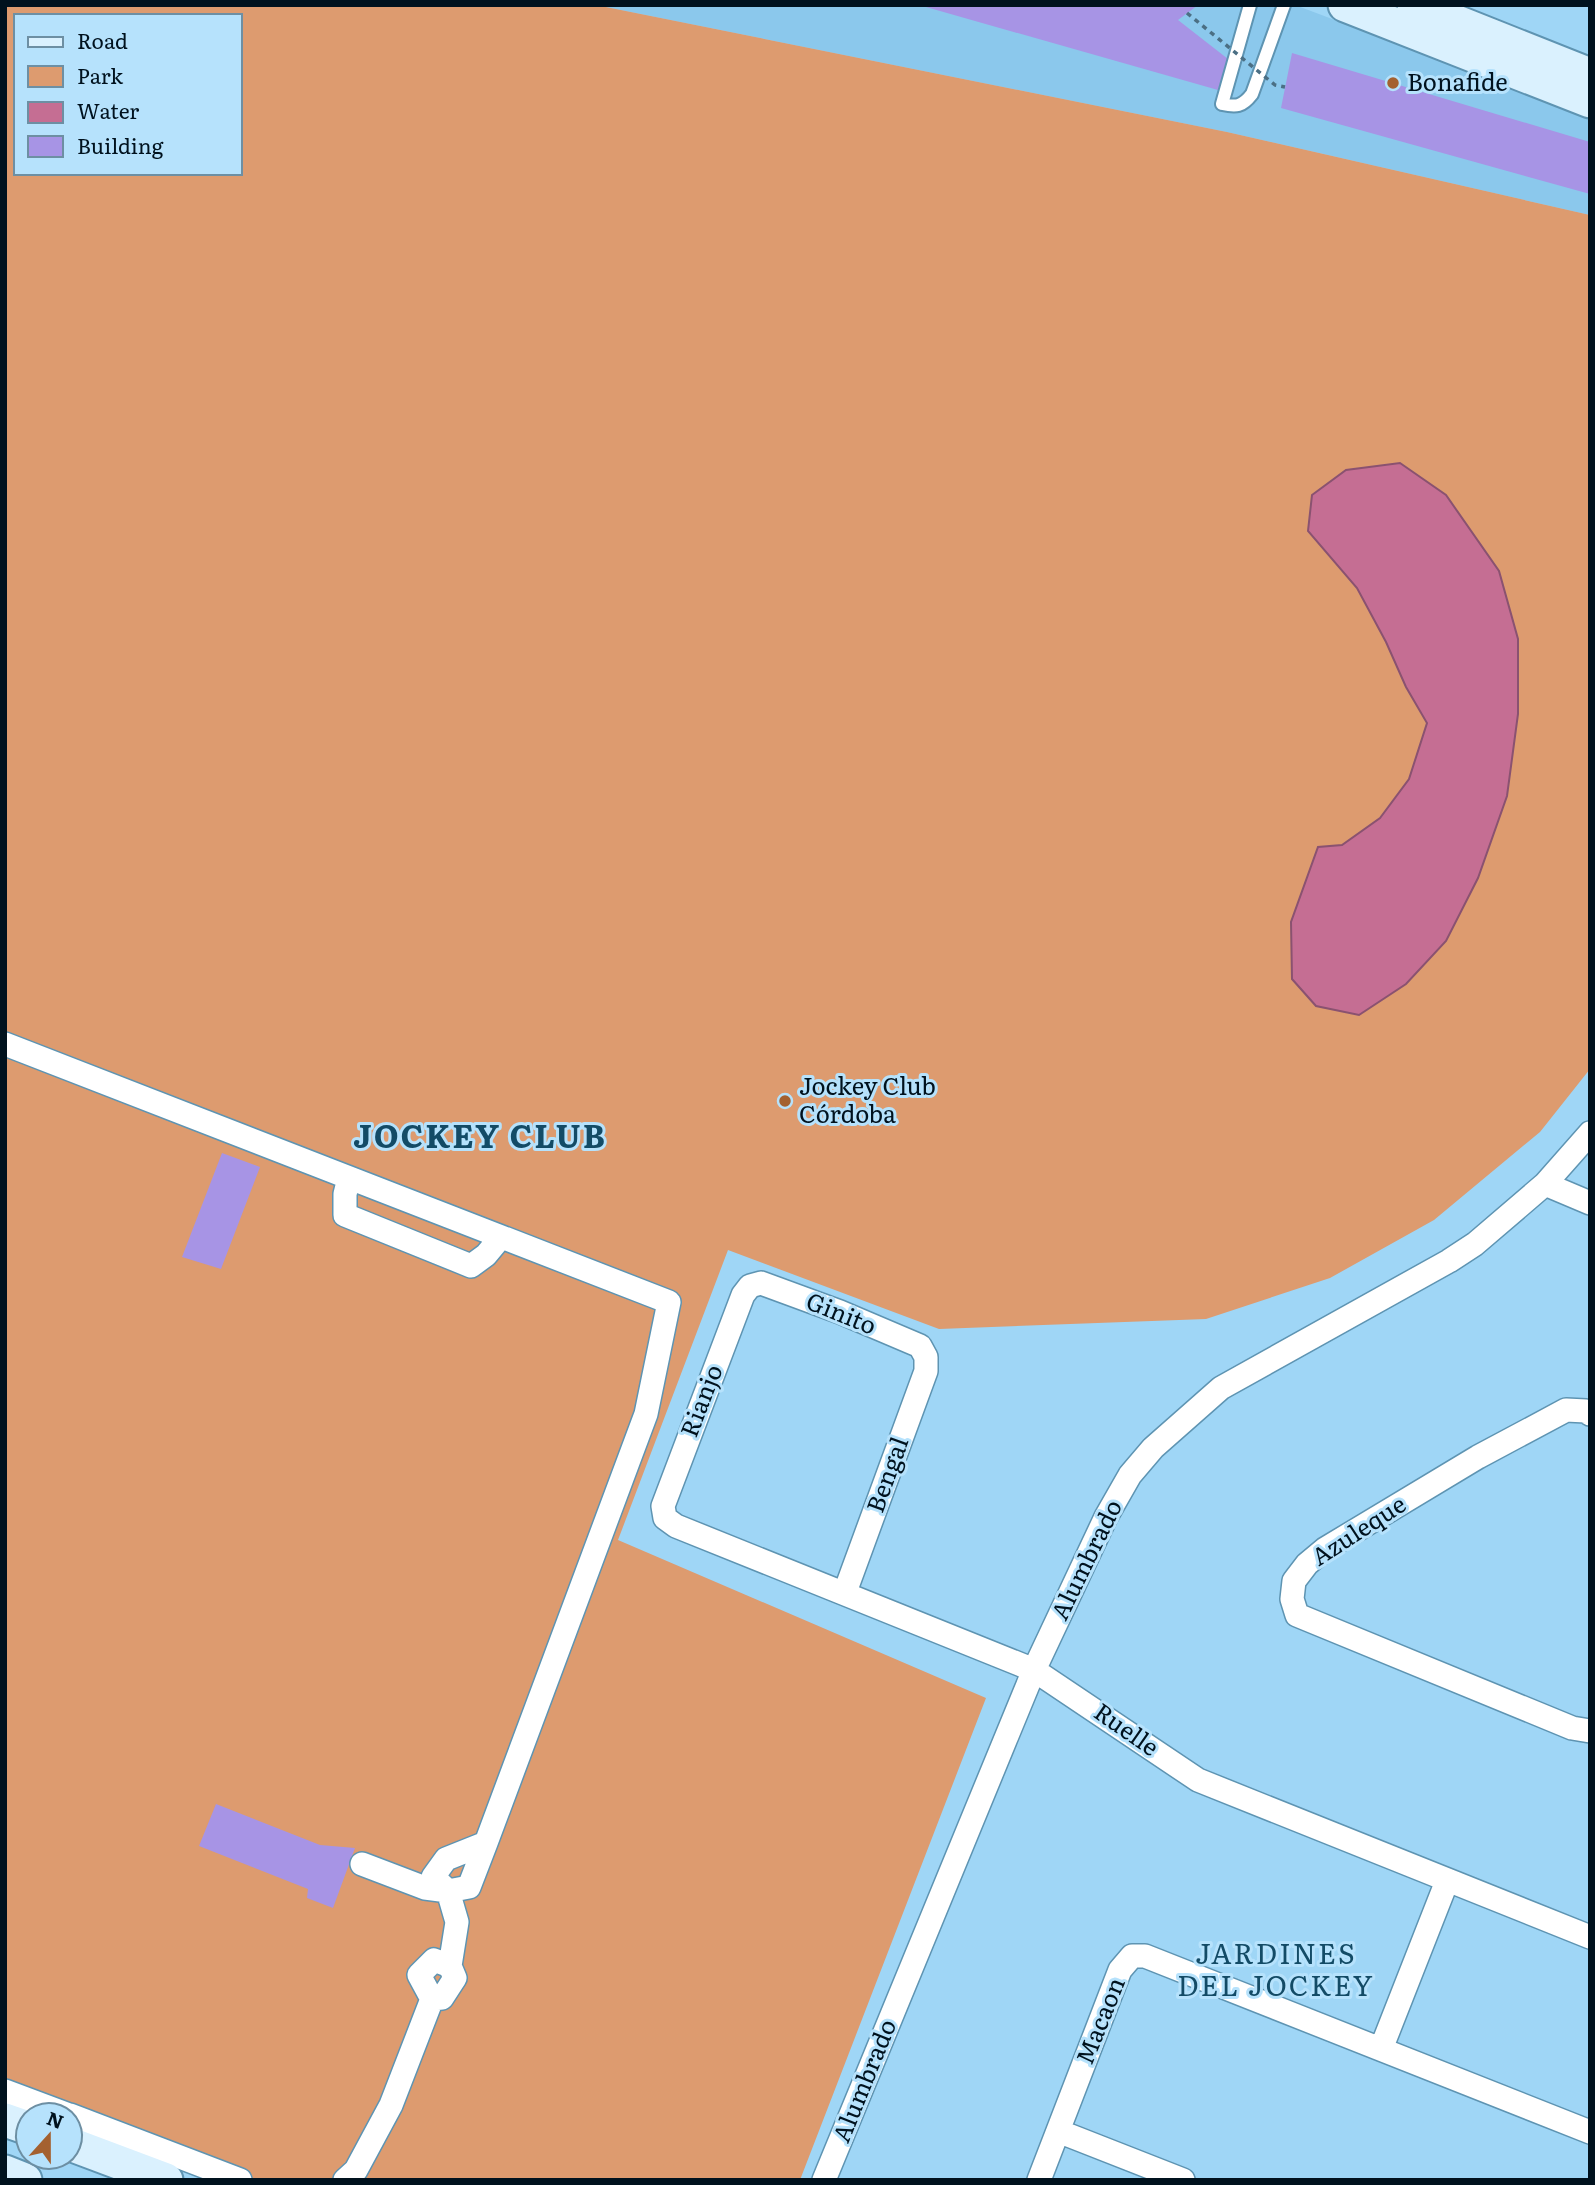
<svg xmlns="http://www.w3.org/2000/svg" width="1595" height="2185" viewBox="0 0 1595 2185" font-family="Literata,serif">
<rect width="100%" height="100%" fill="#9fd6f6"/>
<!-- built -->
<path fill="#8bc8ec" d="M596 5H1295L1590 116V215L1227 132Z"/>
<!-- green -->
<path fill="#dd9b6f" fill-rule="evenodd" d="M5 5H596L1227 132 1590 215V1069L1540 1132 1434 1220 1330 1278 1206 1319 939 1329 728 1250 618 1540 986 1698 800 2180H216L5 2096ZM16 16H240V173H16Z"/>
<!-- water -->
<path fill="#c56e93" stroke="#8a5270" stroke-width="2" d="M1400 463 1446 495 1499 571 1518 639V714L1507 796 1478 878 1446 941 1406 984 1359 1015 1316 1006 1292 979 1291 922 1318 847 1342 845 1380 818 1409 779 1427 723 1406 687 1386 642 1357 588 1308 531 1312 495 1346 470Z"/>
<!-- building -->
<path fill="#a794e5" d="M919 5H1198L1178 20 1228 59 1218 90Z
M1292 53 1590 142V194L1281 108Z
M222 1153 260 1167 221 1269 182 1257Z
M216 1804 320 1845 355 1848 333 1908 307 1898 308 1889 199 1846Z"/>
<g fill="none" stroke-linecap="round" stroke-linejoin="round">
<!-- service casing -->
<g stroke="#5e94b2" stroke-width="16">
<path id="service" d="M1250 5 1222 104C1236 107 1242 107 1252 94L1284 5"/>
</g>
<!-- minor casing -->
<g stroke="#5e94b2" stroke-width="26">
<path id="minor" d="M5 1044 669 1302 646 1414 486 1843 469 1887 448 1891 433 1877 446 1859 486 1843
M349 1178 345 1194V1215L471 1266 486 1255 501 1237
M1545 1184 1590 1203
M1590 1414 1586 1411 1566 1410 1478 1457 1325 1549 1307 1564 1294 1581 1292 1599 1297 1615 1572 1728 1590 1731
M845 1592 926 1371V1357L920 1346 840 1312 761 1283 750 1286 743 1295 663 1506 665 1518 676 1526 1034 1670 1198 1780 1590 1937
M362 1864 425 1888 448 1891 457 1922 450 1966 455 1978 442 1998 432 1999 419 1975 434 1960 450 1966
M1381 2049 1447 1881
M5 2091 69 2115
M70 2115 240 2180
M1058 2131 1183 2180
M345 2180 356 2170 391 2105 432 1999
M824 2180 1034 1670 1106 1517 1130 1475 1153 1448 1221 1388 1449 1261 1475 1244 1545 1184 1590 1133
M1039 2180 1120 1970 1132 1956H1145L1590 2132"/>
</g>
<!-- secondary casing -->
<g stroke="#5e94b2" stroke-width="37">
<path id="secondary" d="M1345 5 1590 101
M1414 5 1590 75
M5 2120 28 2128
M70 2144 166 2180
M5 2172 25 2180"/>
</g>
<!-- service -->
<use href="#service" stroke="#fff" stroke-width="12"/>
<!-- minor -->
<use href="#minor" stroke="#fff" stroke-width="23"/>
<!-- secondary -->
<use href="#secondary" stroke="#daf1fe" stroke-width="33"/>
<!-- path-bridge -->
<path stroke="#4b6f84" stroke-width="3.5" stroke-dasharray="5 5" stroke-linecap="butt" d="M1187 13 1275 85 1285 87"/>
</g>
<!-- markers -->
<g fill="#a46130" stroke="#b6e2fc" stroke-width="2.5">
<circle cx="1393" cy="83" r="7"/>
<circle cx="785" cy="1101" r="7"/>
</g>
<g text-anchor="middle" stroke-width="6" stroke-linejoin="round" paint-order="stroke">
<!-- poi labels -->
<g font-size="24" fill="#00121e" stroke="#b6e2fc" text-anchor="start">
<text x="1407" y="91">Bonafide</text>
<text x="799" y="1095">Jockey Club<tspan x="799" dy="28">Córdoba</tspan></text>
</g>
<!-- street labels -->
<g font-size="24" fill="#00121e" stroke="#b6e2fc">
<text transform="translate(841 1314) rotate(22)" y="8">Ginito</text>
<text transform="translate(702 1401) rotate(-69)" y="8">Rianjo</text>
<text transform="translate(888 1475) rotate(-70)" y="8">Bengal</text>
<text transform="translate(1359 1531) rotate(-33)" y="8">Azuleque</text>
<text transform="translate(1087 1560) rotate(-64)" y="8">Alumbrado</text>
<text transform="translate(1126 1730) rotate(35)" y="8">Ruelle</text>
<text transform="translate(1101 2021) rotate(-68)" y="8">Macaon</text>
<text transform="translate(865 2081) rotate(-68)" y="8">Alumbrado</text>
</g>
<!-- quarter labels -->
<g font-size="28" letter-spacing="2" fill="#134b66" stroke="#b6e2fc">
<text x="1276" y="1964">JARDINES<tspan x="1276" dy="32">DEL JOCKEY</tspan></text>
</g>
<!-- district labels -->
<g font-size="32" font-weight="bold" letter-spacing="2" fill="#134b66" stroke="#b6e2fc">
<text x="480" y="1148">JOCKEY CLUB</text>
</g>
</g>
<!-- border -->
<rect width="1595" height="2185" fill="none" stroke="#00121e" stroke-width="14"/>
<!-- legend -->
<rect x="14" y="14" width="228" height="161" fill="#b6e2fc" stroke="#6d8fa3" stroke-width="2"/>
<rect x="28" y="37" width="35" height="10" fill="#daf1fe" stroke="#6d8fa3" stroke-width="2"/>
<text x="77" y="49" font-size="21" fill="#00121e">Road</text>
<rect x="28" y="66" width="35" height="21" fill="#dd9b6f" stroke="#6d8fa3" stroke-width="2"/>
<text x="77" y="84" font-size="21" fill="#00121e">Park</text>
<rect x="28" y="102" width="35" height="21" fill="#c56e93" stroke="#6d8fa3" stroke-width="2"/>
<text x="77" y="119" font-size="21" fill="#00121e">Water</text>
<rect x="28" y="136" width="35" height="21" fill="#a794e5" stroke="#6d8fa3" stroke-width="2"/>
<text x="77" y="154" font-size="21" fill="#00121e">Building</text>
<!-- north arrow -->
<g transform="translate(49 2136) rotate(21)"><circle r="33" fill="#b6e2fc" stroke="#6d8fa3" stroke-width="2"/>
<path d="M0-5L12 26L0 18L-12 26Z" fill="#a46130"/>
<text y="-10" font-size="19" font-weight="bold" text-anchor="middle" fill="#00121e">N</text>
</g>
</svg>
